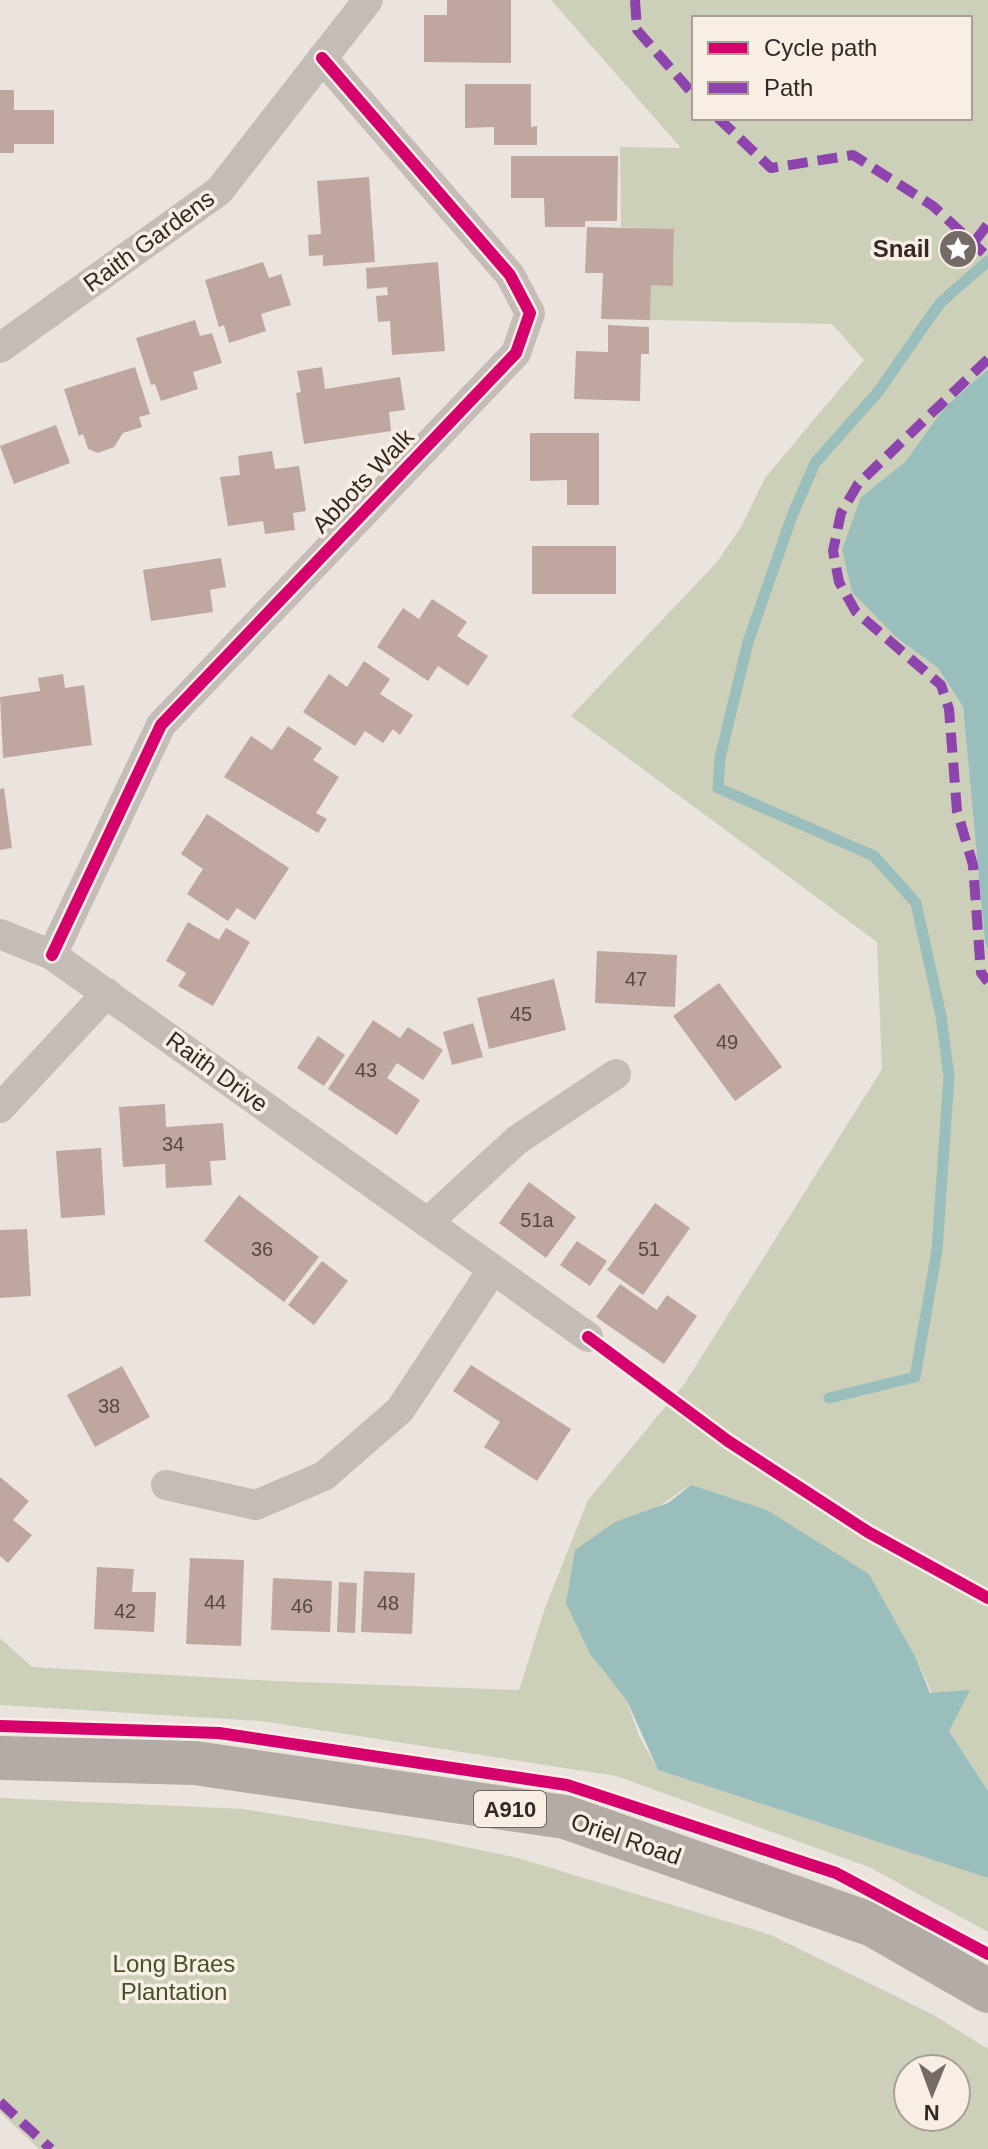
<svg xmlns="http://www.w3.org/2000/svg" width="988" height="2149" viewBox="0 0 988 2149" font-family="Helvetica,sans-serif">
<rect width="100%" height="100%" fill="#ebe4de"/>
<!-- green -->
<path fill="#cdd0b8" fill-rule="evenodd" d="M551 0H988V369L944 408 905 462 861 497 897 638 938 668 963 707 985 943 988 949V1791L949 1731 916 1658 869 1574 690 1485 651 1512 615 1522 590 1654 627 1701 639 1736 658 1770 988 1878V1932L869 1867 616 1776 261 1721 0 1705V1638L32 1667 275 1681 519 1690 545 1608 588 1500 685 1383 882 1069 877 942 571 716 717 562 741 527 765 478 864 360 832 324 650 320 651 285H673L674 230 621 227 620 147 681 148ZM694 18H970V118H694Z
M0 1798 244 1809 428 1839 518 1858 771 1935 932 2014 988 2049V2149H39L0 2112ZM908 2069H956V2117H908Z"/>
<!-- water -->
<path fill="#9abebc" d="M988 369V949L985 943 963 707 938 668 897 638 852 592 842 550 861 497 905 462 944 408Z
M691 1485 767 1510 869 1574 916 1658 930 1693 970 1690 949 1731 988 1791V1878L658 1770 627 1701 590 1654 566 1603 575 1550 615 1522 668 1503Z"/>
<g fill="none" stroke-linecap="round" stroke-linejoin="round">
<!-- stream -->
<path stroke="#9abebc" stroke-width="11" d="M829 1398 915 1377 937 1250 949 1076 941 1016 916 903 874 856 718 788 720 758 748 642 792 516 815 463 878 392 940 303 988 261"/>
</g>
<!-- building -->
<path fill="#bfa69f" d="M447 0H511V63L424 62V15H447Z
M465 84H531V127L537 126V145H494V127L465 128Z
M0 90H14V110H54V144H14V153H0Z
M511 156H618L617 221H585V227H545L544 198H511Z
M369 177 375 262 323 266V255L309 256 308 235 321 234 317 181Z
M587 227 674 229 673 286 651 285 650 320 601 319 603 273H585Z
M263 262 269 278 281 274 291 305 261 314 266 331 229 343 224 325 219 327 205 280Z
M438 262 445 351 392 355 390 321 378 322 376 296 388 295 387 287 367 289 366 268Z
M195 320 200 336 212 333 222 363 193 372 198 389 161 401 155 384 151 385 136 338Z
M608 325 649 327V354H641L640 401 574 399 576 351 608 352Z
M135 367 150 414 139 417 142 427 123 433 114 447 98 453 88 449 83 434 79 436 64 389Z
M322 367 325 389 400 377 405 410 389 412 391 431 304 444 296 393 301 392 297 371Z
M56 425 70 463 14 484 0 446Z
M530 433H599V505H567V480L530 481Z
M272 451 275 469 299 466 306 511 293 513 295 530 265 534 263 521 228 526 220 477 240 475 238 456Z
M532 546H616V594H532Z
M221 558 226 587 210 590 213 612 151 621 143 570Z
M432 599 467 622 457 636 488 656 468 686 438 666 428 681 377 647 403 608 419 619Z
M364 661 390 679 380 694 413 715 400 735 393 729 383 743 365 731 355 746 303 712 329 674 347 687Z
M63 674 65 688 84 685 92 745 3 758 0 697 40 691 38 678Z
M288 726 322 748 313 760 339 777 316 813 327 819 318 833 224 777 251 736 272 750Z
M4 788 12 848 0 850V789Z
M207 814 289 868 255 920 237 908 228 921 187 894 203 869 181 854Z
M188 922 219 940 226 928 250 942 213 1006 178 986 186 973 166 961Z
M597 951 677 955 675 1007 595 1003Z
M554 979 566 1030 489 1049 477 998Z
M719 983 782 1067 735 1101 673 1016Z
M373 1020 400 1038 408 1027 443 1050 423 1080 397 1063 387 1078 420 1100 397 1135 328 1089Z
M473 1023 483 1057 452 1065 443 1032Z
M318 1036 345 1055 324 1086 297 1068Z
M165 1104 166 1127 223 1123 226 1160 210 1161 212 1185 166 1188 165 1164 123 1167 119 1107Z
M101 1148 105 1215 61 1218 56 1151Z
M529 1182 576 1217 546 1258 499 1223Z
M239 1195 319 1257 284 1302 204 1241Z
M655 1203 690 1228 643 1295 607 1270Z
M27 1229 31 1296 0 1298V1230Z
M577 1241 607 1261 590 1286 560 1265Z
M322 1261 348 1281 314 1325 288 1305Z
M620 1284 657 1310 667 1295 697 1316 664 1364 596 1317Z
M471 1365 571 1429 537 1481 484 1447 500 1422 453 1391Z
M122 1366 150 1417 95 1447 67 1395Z
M0 1477 29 1501 13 1520 32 1535 8 1563 0 1556Z
M190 1558 244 1560 241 1646 186 1644Z
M97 1567 134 1569 132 1592H156L154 1632 94 1629Z
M364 1571 415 1573 412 1634 361 1632Z
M273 1578 332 1581 330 1632 271 1630Z
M339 1582 357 1583 355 1633 337 1632Z"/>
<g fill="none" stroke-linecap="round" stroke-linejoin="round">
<!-- minor -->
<path stroke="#c4bcb7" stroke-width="30" d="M0 348 219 191 368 0
M0 934 52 955 588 1337
M52 955 161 725 516 353 530 313 510 275 322 58
M0 1108 107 993
M428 1222 517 1140 616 1074
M166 1485 256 1505 324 1476 400 1410 493 1269"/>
<!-- primary -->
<path stroke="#b3aba6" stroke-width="44" d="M0 1758 195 1763 565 1817 873 1925 988 1991"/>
<!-- quiet -->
<path stroke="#8e44ad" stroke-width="10" stroke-dasharray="20 10" stroke-linecap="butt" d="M635 0 637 30 694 95
M718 118 771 168 853 155 933 206 988 257
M975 241 988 224
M988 359 858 484 841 513 833 551 839 582 856 612 941 685 949 709 957 811 973 865 981 973 988 982
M0 2102 51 2149"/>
<!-- cycleway casing -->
<g stroke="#f9eee4" stroke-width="17">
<path id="cycleway" d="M52 955 161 725 516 353 530 313 510 275 322 58
M588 1337 728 1441 868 1532 988 1598
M0 1726 219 1733 567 1785 836 1873 988 1954"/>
</g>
<!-- cycleway -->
<use href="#cycleway" stroke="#d6006c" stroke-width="12"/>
</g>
<!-- icons -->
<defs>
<g id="sight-disc" transform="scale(2)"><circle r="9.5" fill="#746a66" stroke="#f9eee4"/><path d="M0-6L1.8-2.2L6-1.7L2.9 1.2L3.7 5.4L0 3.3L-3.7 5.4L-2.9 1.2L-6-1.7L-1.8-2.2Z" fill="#fff"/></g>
</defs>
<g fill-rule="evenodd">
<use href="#sight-disc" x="958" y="249"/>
</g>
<g text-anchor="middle" stroke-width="7" stroke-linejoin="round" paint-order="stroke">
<!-- number labels -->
<g font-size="20" fill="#574844">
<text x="636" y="986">47</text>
<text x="521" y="1021">45</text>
<text x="727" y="1049">49</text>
<text x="366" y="1077">43</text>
<text x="173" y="1151">34</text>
<text x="537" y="1227">51a</text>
<text x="262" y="1256">36</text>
<text x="649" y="1256">51</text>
<text x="109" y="1413">38</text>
<text x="215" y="1609">44</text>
<text x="388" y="1610">48</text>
<text x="302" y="1613">46</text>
<text x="125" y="1618">42</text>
</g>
<!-- shield labels -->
<rect fill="#f9eee4" stroke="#6f645f" stroke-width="2" x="474" y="1791" width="72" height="36" rx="6"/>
<g font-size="22" font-weight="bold" fill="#342926">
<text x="510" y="1817">A910</text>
</g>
<!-- street labels -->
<g font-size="24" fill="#342926" stroke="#f9eee4">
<text transform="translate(149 241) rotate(-36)" y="8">Raith Gardens</text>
<text transform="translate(363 481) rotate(-46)" y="8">Abbots Walk</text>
<text transform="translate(217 1072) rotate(36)" y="8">Raith Drive</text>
<text transform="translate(626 1839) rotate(19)" y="8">Oriel Road</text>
</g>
<!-- poi labels -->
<g font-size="24" font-weight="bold" fill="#342926" stroke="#f9eee4" text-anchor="end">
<text x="930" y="257">Snail</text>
</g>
<!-- park labels -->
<g font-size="24" fill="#465329" stroke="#f9eee4">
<text x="174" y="1972">Long Braes<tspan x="174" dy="28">Plantation</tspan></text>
</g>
</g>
<!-- legend -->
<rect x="692" y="16" width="280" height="104" fill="#f9eee4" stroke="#aa9f98" stroke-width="2"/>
<rect x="708" y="42" width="40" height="12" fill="#d6006c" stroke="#aa9f98" stroke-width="2"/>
<text x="764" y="56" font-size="24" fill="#342926">Cycle path</text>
<rect x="708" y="82" width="40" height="12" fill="#8e44ad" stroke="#aa9f98" stroke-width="2"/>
<text x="764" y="96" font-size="24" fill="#342926">Path</text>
<!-- north arrow -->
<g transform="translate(932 2093) rotate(181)"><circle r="38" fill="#f9eee4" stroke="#aa9f98" stroke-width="2"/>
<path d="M0-6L14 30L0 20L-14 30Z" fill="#746a66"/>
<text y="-12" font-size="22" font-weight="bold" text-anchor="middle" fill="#342926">N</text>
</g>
</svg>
